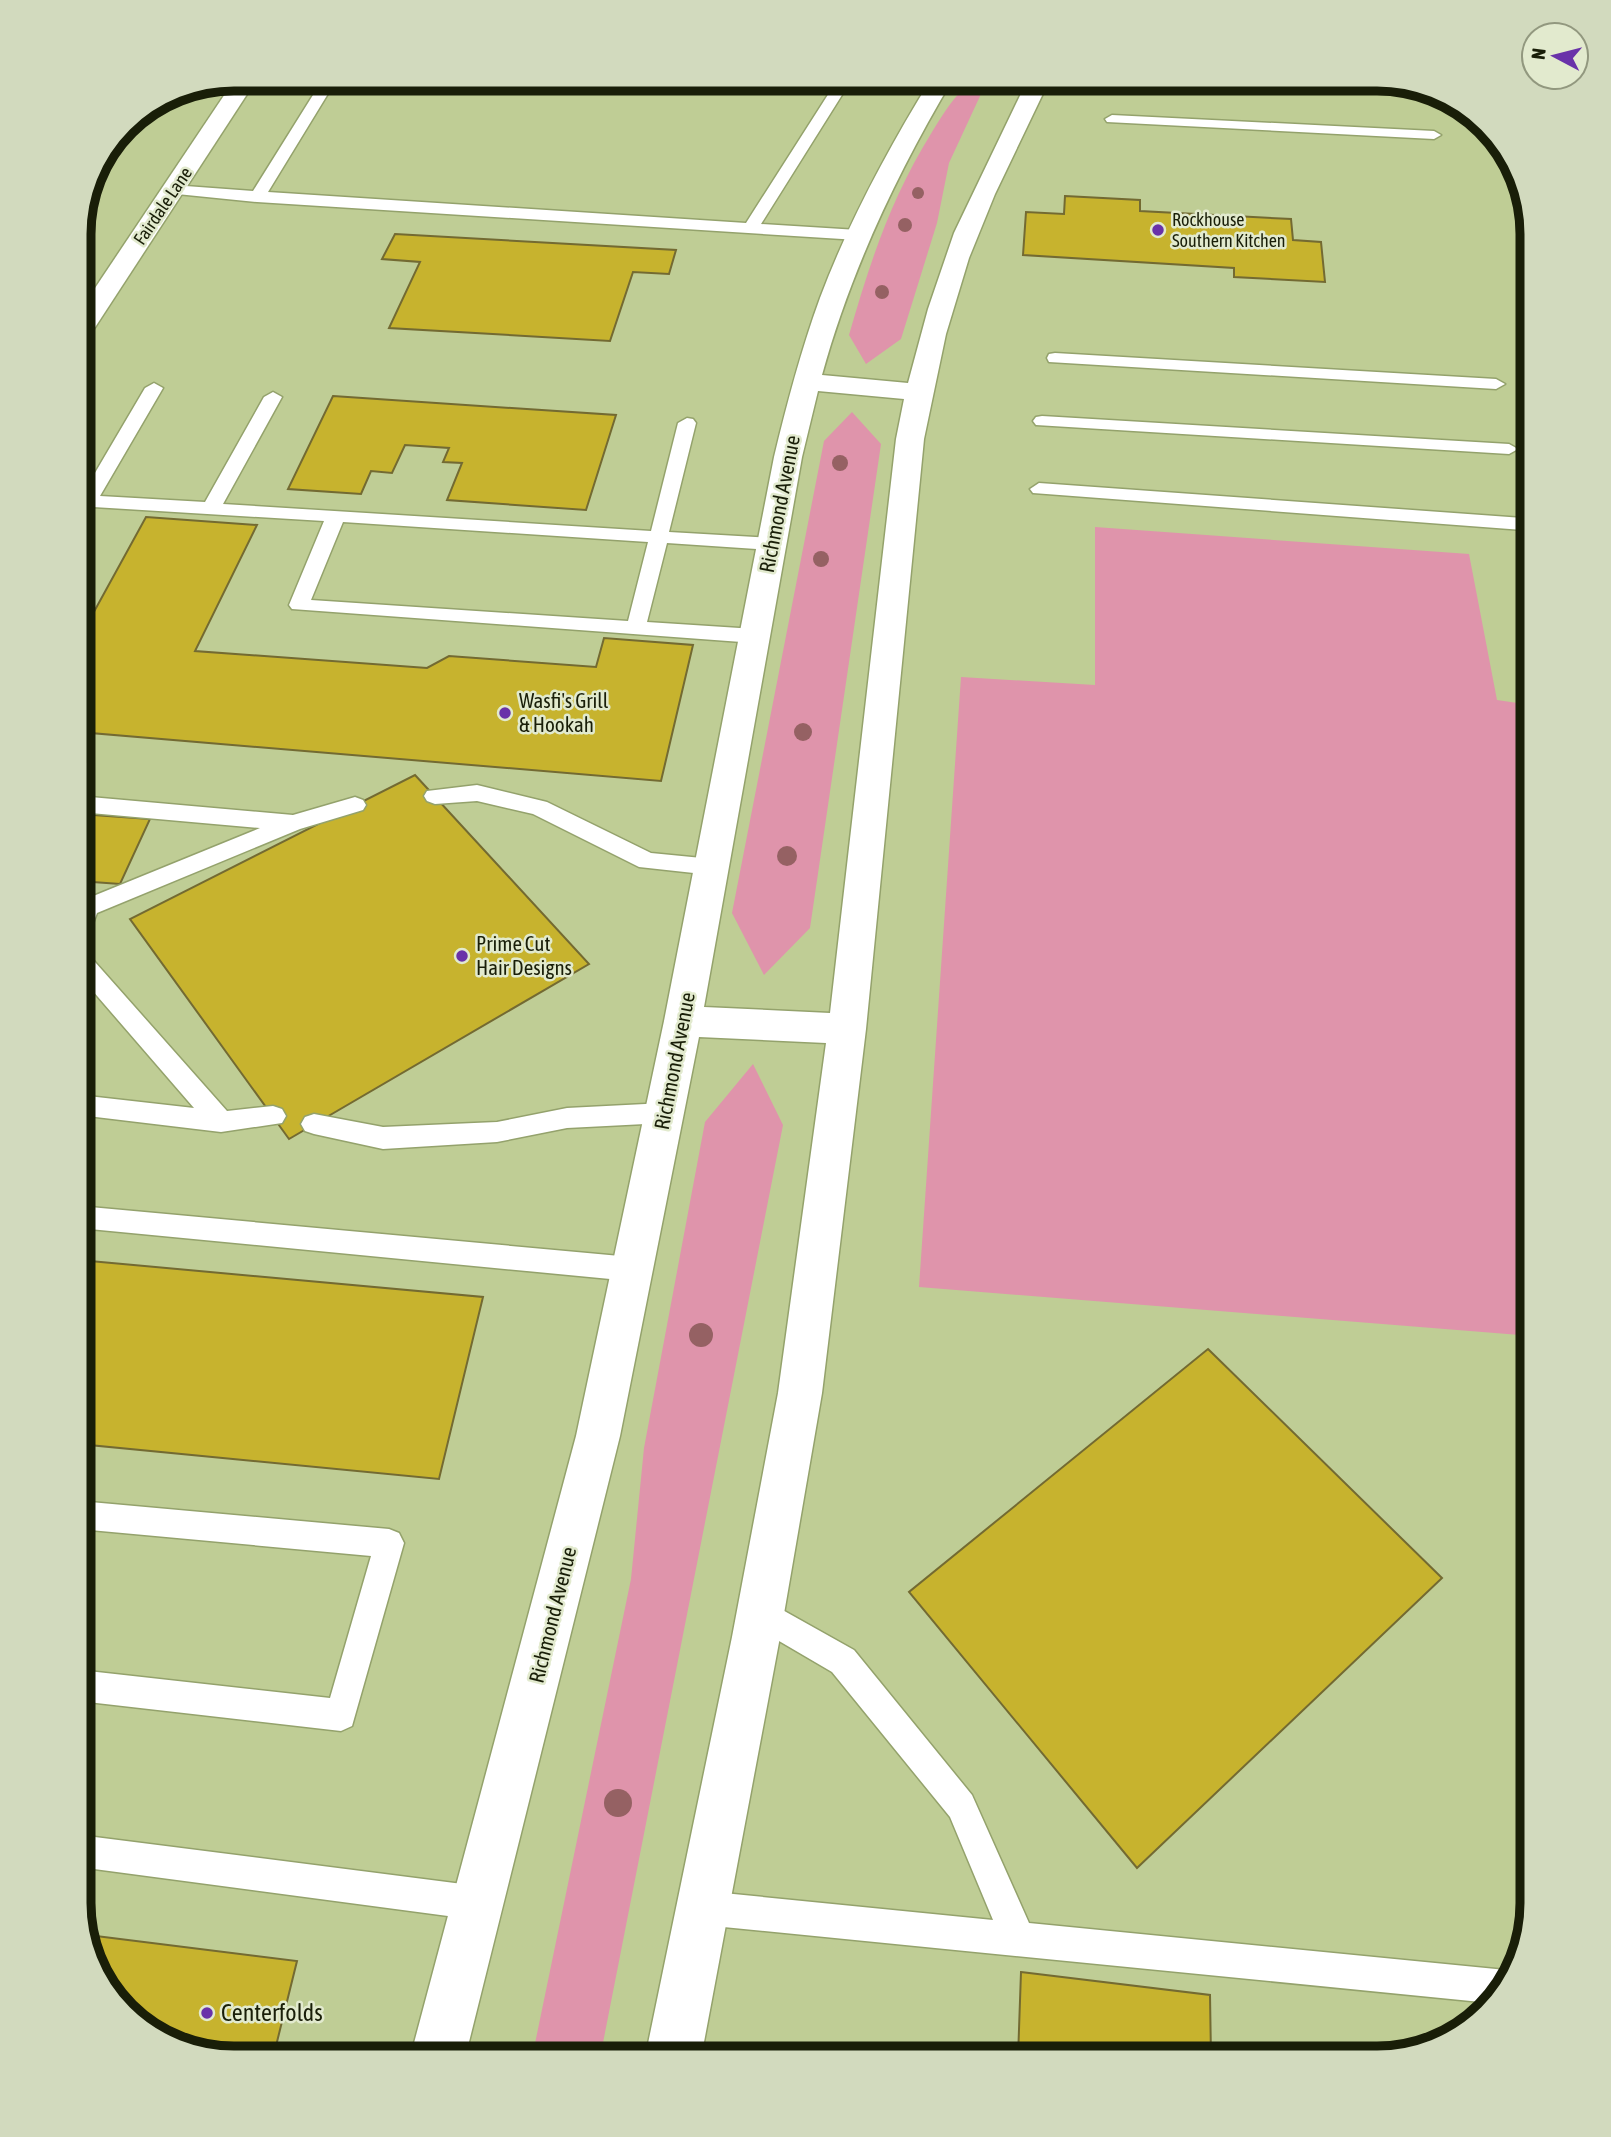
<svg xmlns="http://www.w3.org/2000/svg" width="1611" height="2137" viewBox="0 0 1611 2137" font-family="'Asap Condensed',sans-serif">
<rect width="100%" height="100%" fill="#bfcd95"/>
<!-- green -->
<path fill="#df94ab" d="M975 79 987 81 949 163 937 223 901 339 866 364 849 335C870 262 891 198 932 132 945 111 955 94 975 79Z
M852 412 881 444 810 928 764 975 732 913 824 441Z
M1095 527 1469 554 1497 700 1532 705V1336L919 1287 961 677 1095 685Z
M753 1064 783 1125 600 2058H532L631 1579 644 1448 705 1122Z"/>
<!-- building -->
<path fill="#c7b32e" stroke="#736a32" stroke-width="2" d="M1065 196 1140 200V211L1291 219 1293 240 1321 242 1325 282 1234 277V268L1023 255 1026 212 1064 214Z
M395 234 676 250 669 274 633 272 610 341 389 328 420 262 382 259Z
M333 396 616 415 586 510 447 500 462 463 443 462 449 448 405 445 392 473 371 471 361 494 288 489Z
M146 517 257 525 195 651 427 668 449 656 596 667 604 638 693 645 661 781 79 732V639Z
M415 775 589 964 289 1139 130 919Z
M79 814 150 819 120 884 79 881Z
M79 1260 483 1297 439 1479 79 1444Z
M1208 1349 1442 1578 1137 1868 909 1592Z
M88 1935 297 1961 273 2058H233L157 2038 105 1989Z
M1021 1972 1210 1995 1211 2058H1018Z"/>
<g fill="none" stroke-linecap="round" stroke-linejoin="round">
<!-- lane casing -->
<g stroke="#94a26c" stroke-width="3">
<path id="lane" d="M323 79H337L268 192 746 223 838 79H852L761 224 858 230 866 235 858 240 257 202 167 193 164 190 167 187 172 185 253 191Z
M1113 79H1133L1134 80 1127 84Z
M226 80 242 81 249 85C240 92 213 91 204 85Z
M1112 115 1434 131 1441 135 1434 139 1107 122 1105 119Z
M1055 353 1496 379 1505 384 1496 389 1049 362 1047 358 1049 354Z
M154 383 163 388 100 496 205 502 264 397 273 392 282 397 223 504 651 531 678 423 687 418 693 419 696 423 669 532 771 538 780 544 771 550 667 543 647 622 755 629 762 631 765 636 762 641 755 643 292 609 289 605 324 521 93 507 88 516 79 517V494L82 495 145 388ZM343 522 648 542 628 621 311 600Z
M1042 416 1509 444 1518 449 1509 454 1036 425 1033 421 1036 417Z
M1039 483 1523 518 1530 520 1532 524 1523 530 1033 493 1030 489Z
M477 785 547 802 651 853 712 859 720 861 723 867 720 873 712 875 639 867 533 814 477 801 435 804 427 801 424 796 427 791Z
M79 796 293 815 355 797 363 800 366 805 363 810 300 829 97 913 87 939 79 942V898L86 899 260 828 79 812Z
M79 950 87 953 227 1111 273 1106 282 1109 286 1116 282 1123 221 1132 79 1115V1095L194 1108 79 975Z
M665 1103 674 1106 677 1113 674 1120 665 1123 567 1128 497 1142 383 1149 314 1134 305 1131 301 1124 305 1117 314 1114 383 1127 497 1122 567 1108Z
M79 1206 631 1257 640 1261 644 1269 640 1277 631 1281 79 1228Z
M79 1501 389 1529 399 1533 404 1543 352 1726 341 1731 79 1701V1670L330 1698 371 1556 79 1529Z
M761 1598 854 1650 972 1795 1029 1923 1506 1970 1514 1973 1512 1980 1491 2003 703 1925 691 1920 686 1908 691 1896 703 1891 993 1920 950 1817 832 1672 750 1624 746 1613 750 1602Z
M79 1835 478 1886 490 1891 495 1903 490 1915 478 1920 79 1867Z"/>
</g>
<!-- street casing -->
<g stroke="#94a26c" stroke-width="3">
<path id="street" d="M235 79H257L92 332 88 338 79 340V312Z"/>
</g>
<!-- secondary casing -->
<g stroke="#94a26c" stroke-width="3">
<path id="secondary" d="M931 79H953C897 173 851 270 822 375L908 383 928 309 954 233 1028 79H1050L995 194 969 258 946 334 924 439 866 1029 822 1393 780 1637 701 2058H645L732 1637 778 1393 826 1043 699 1037 620 1436 465 2058H410L576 1436 664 1021 774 457C787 403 801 350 820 298 849 221 888 149 931 79ZM818 391 904 399 896 439 830 1013 704 1007 802 457Z"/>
</g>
<!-- lane -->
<use href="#lane" fill="#fff" fill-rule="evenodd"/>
<!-- street -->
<use href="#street" fill="#fff" fill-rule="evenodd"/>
<!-- secondary -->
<use href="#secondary" fill="#fff" fill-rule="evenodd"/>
</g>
<!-- trees -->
<g fill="#956163">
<circle cx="918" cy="193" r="6"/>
<circle cx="905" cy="225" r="7"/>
<circle cx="882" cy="292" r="7"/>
<circle cx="840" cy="463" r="8"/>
<circle cx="821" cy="559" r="8"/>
<circle cx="803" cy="732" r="9"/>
<circle cx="787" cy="856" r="10"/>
<circle cx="701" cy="1335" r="12"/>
<circle cx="618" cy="1803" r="14"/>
</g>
<!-- markers -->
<g fill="#6932a9" stroke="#e2eace" stroke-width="2.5">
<circle cx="1158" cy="230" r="7"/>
<circle cx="505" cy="713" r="7"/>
<circle cx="462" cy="956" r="7"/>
<circle cx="207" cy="2013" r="7"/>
</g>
<g text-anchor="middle" stroke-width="5" stroke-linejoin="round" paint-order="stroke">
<!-- far-street labels -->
<g font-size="18" fill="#191e08" stroke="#e2eace">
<text transform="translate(163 206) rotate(-56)" y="6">Fairdale Lane</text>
</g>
<!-- far-poi labels -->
<g font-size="18" fill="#191e08" stroke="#e2eace" text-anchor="start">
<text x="1172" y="226">Rockhouse<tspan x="1172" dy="21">Southern Kitchen</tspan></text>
</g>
<!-- street labels -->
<g font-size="21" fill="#191e08" stroke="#e2eace">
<text transform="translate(780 504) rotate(-79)" y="7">Richmond Avenue</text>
<text transform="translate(675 1061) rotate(-79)" y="7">Richmond Avenue</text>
<text transform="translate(553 1615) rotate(-76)" y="7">Richmond Avenue</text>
</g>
<!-- poi labels -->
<g font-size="21" fill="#191e08" stroke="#e2eace" text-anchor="start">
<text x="519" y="708">Wasfi's Grill<tspan x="519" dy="24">&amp; Hookah</tspan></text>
<text x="476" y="951">Prime Cut<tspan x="476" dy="24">Hair Designs</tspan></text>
</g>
<!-- near-poi labels -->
<g font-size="24" fill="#191e08" stroke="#e2eace" text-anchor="start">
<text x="221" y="2021">Centerfolds</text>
</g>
</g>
<!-- crop -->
<path d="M0 0H1611V2137H0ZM234 91H1377A143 143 0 0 1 1520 234V1903A143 143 0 0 1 1377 2046H234A143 143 0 0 1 91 1903V234A143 143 0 0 1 234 91Z" fill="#d2dabe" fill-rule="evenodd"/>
<path fill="none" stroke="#191e08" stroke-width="9" d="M234 91H1377A143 143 0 0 1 1520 234V1903A143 143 0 0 1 1377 2046H234A143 143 0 0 1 91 1903V234A143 143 0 0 1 234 91Z"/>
<!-- north arrow -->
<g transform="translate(1555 56) rotate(277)"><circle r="33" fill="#e2eace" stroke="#92987f" stroke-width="2"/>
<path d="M0-5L12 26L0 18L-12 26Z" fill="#6932a9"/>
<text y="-10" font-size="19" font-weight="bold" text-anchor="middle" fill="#191e08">N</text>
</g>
</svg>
